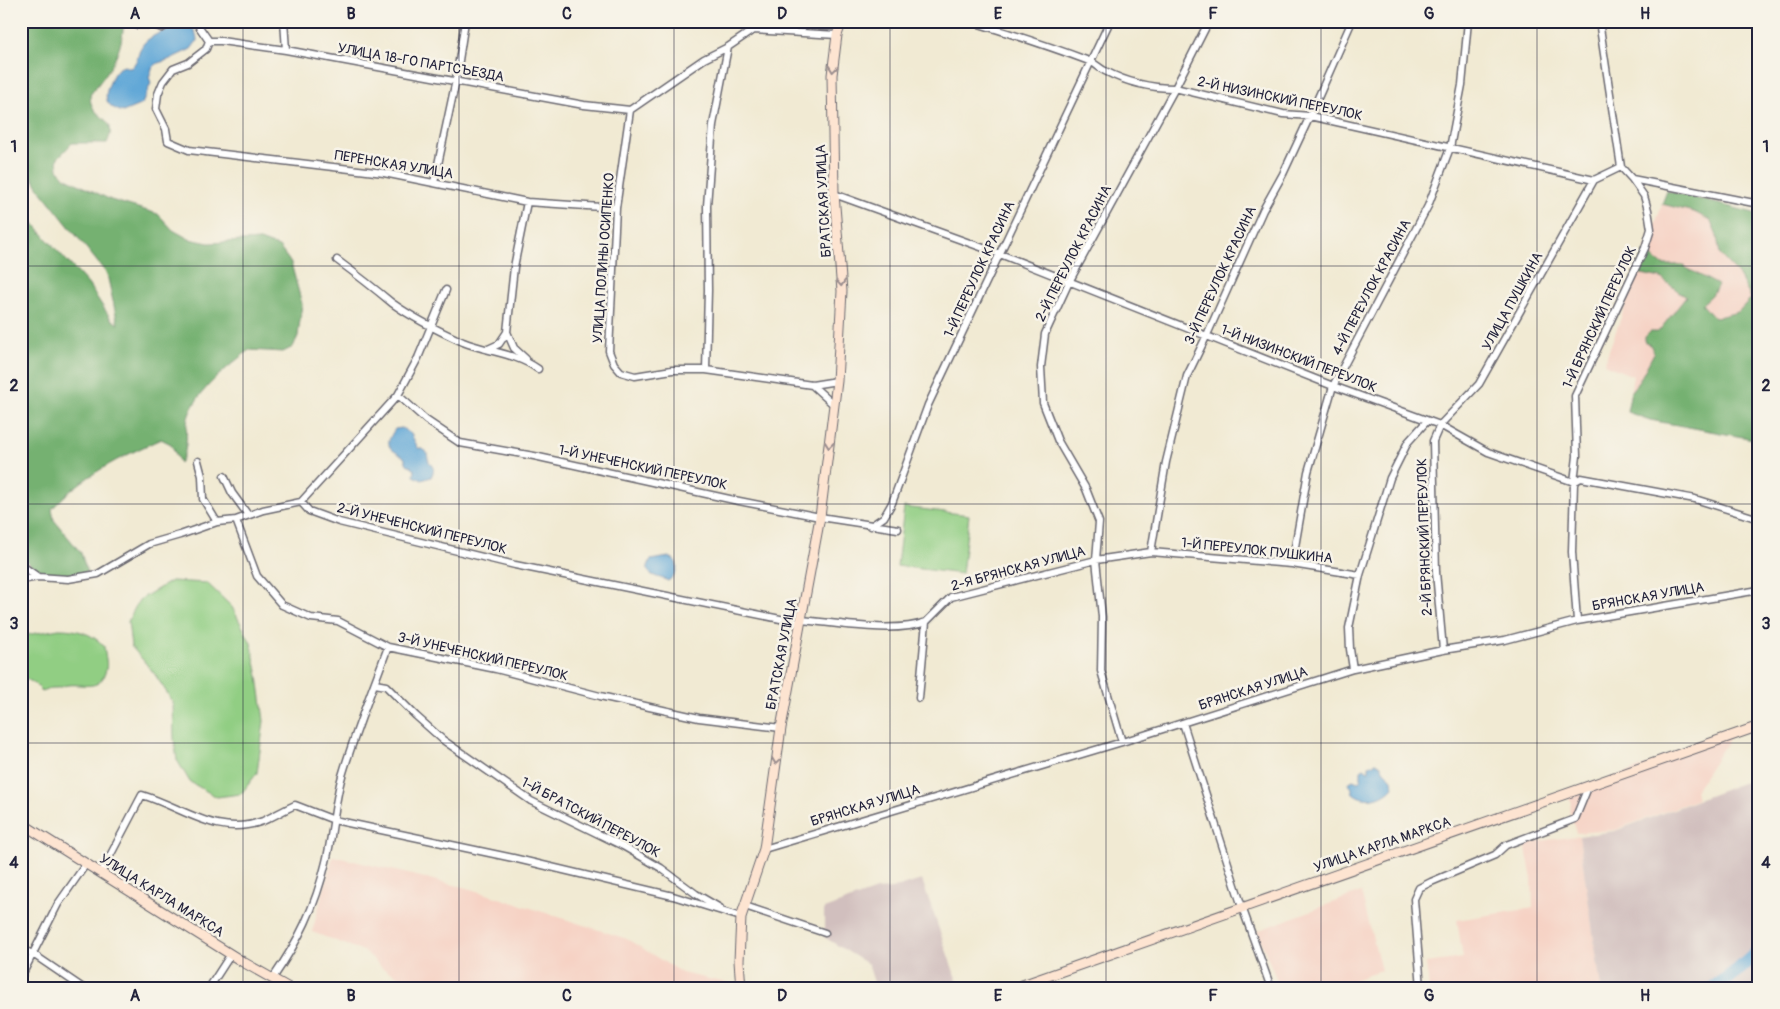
<svg xmlns="http://www.w3.org/2000/svg" width="1780" height="1009" viewBox="0 0 1780 1009" font-family="Pangolin,sans-serif">
<rect width="100%" height="100%" fill="#f7f3e8"/>
<filter id="ink" filterUnits="userSpaceOnUse"><feTurbulence type="fractalNoise" baseFrequency=".02" numOctaves="2"/><feDisplacementMap in="SourceGraphic" scale="10" xChannelSelector="R" yChannelSelector="G"/><feConvolveMatrix kernelMatrix="1 2 1 2 8 2 1 2 1" color-interpolation-filters="sRGB"/></filter>
<filter id="wash" filterUnits="userSpaceOnUse"><feTurbulence type="fractalNoise" baseFrequency=".0096" numOctaves="4" result="noise"/><feDisplacementMap in="SourceGraphic" scale="20" xChannelSelector="R" yChannelSelector="G"/><feGaussianBlur stdDeviation="1.12" result="paint"/><feColorMatrix in="noise" values="0 0 0 0 0 0 0 0 0 0 0 0 0 0 0 0 0 1.4 0 .05"/><feComposite in="paint" operator="in"/></filter>
<g filter="url(#wash)">
<rect width="100%" height="100%" fill="#f1ead3"/>
<!-- built -->
<path fill="#f6d2c4" d="M1667 191 1754 213 1759 224V440L1650 420 1627 412 1633 376 1604 364Z
M1731 736 1695 791 1698 799 1615 830 1576 833 1569 810 1571 804 1568 793Z
M1579 836 1601 988H1429L1426 963 1463 958 1457 920 1533 908 1532 879 1525 843Z
M333 856 471 889 627 939 682 973 731 984V988H422L382 968 366 952 312 932Z
M1361 892 1381 970 1333 988H1280L1257 931Z"/>
<!-- industrial -->
<path fill="#d1bfbe" d="M1759 777V988H1601L1579 836 1615 831Z
M922 880 958 984 948 988H876L868 964 824 937V909L876 890 891 889Z"/>
<!-- green -->
<path fill="#91ce83" stroke="#5a785f" d="M904 507 969 515 962 574 897 566Z
M171 581 207 583 232 607 251 643 258 676 264 721 257 773 241 794 217 797 190 782 177 760 174 739 173 702 154 673 131 646 128 621 139 600Z
M59 629C76 629 92 633 104 646 104 653 108 662 106 669 101 693 84 683 68 685 64 685 61 688 57 688 51 688 48 688 42 691L34 683 21 676V639L26 635Z"/>
<!-- forest -->
<path fill="#74b171" stroke="#4b6a56" d="M21 21H124C121 58 111 67 90 95 91 98 90 101 91 103 96 120 119 118 107 143H72L57 159 58 169 64 177 111 200 158 214 173 230 189 239 209 243 260 240 279 247 291 263 302 304 298 336 293 347 283 352 249 350C228 367 196 391 188 418 184 435 190 447 180 463L171 444 161 439C121 457 81 476 52 509L54 520 81 553 87 572C72 577 45 576 32 566 28 563 25 558 21 554V208L46 238 88 284 111 319 118 324 107 274 40 190 21 158Z
M1667 191 1754 213 1759 221V440L1650 420 1627 412 1631 391 1639 381 1654 353 1651 346 1645 342V337L1650 332H1658L1686 297 1661 278 1637 273 1645 251 1663 265H1681L1718 285 1712 295 1702 304 1714 318 1738 312 1751 298 1738 274 1720 255 1717 236 1710 220 1694 212 1662 204Z"/>
<!-- water -->
<path fill="#61a7d7" stroke="#426489" d="M185 24C193 27 197 32 197 41L191 49 168 60 158 63 153 67 149 77 151 83 142 104 123 112C104 106 103 97 111 80 114 72 116 69 124 66L131 68C140 59 137 52 144 43 154 33 172 28 185 24Z
M402 428 411 434 418 448C431 451 425 455 430 463 434 469 435 469 431 477L422 480 414 476 415 470 407 464 404 457C388 448 384 446 395 429Z
M669 557C682 561 677 575 668 581 660 576 640 577 651 560Z
M1376 763 1380 764C1382 766 1383 769 1384 771 1390 778 1392 775 1393 787 1383 799 1363 803 1352 792V788L1348 783 1353 780 1358 782 1361 780V770L1364 768 1368 771H1369V766Z"/>
<g fill="none" stroke-linecap="round" stroke-linejoin="round">
<!-- river -->
<path stroke="#61a7d7" stroke-width="14" d="M1713 988 1737 971 1759 951"/>
</g>
</g>
<g filter="url(#ink)">
<g fill="none" stroke-linecap="round" stroke-linejoin="round">
<!-- street casing -->
<g stroke="#6a6870" stroke-width="9">
<path id="street" d="M195 21 209 41
M284 21 286 50
M726 21 738 24 753 30 837 35
M969 21C1009 33 1049 46 1089 61 1095 63 1099 68 1105 71 1126 82 1152 88 1175 88L1283 114 1310 116 1594 180
M1599 21 1621 167
M136 25H154L162 28 175 21
M753 30 728 47 704 59 630 110 616 208 609 351 614 364 621 372 635 376 672 370H706L812 385 837 381
M1594 180 1621 167 1632 179 1759 204
M434 183 456 80 465 21
M834 194 1000 254 1333 386 1440 425 1488 452 1574 482 1581 478 1695 499 1759 519
M616 208 527 202 384 173 189 150 168 141 166 129 156 109 158 94 163 82 173 69 188 63 206 49 209 41H221L286 50 584 105 630 110
M337 260C356 274 374 288 392 303 413 318 439 331 463 342 488 352 516 353 538 369
M488 349 499 344 507 332
M526 359 514 348 507 332 514 267 527 202
M706 370 708 290 707 206 713 125 728 47
M812 385 834 405
M398 395 426 420 460 443 534 456 734 500 820 517 898 529
M198 461 202 476 203 499 217 522
M224 476 232 493 248 515
M301 502 398 395 418 358 446 290
M236 520 257 576 282 605 311 618 338 621 388 647 496 669 600 696 699 718 781 728
M871 526 884 517 892 503 928 405 1110 21
M1151 552 1166 462 1187 376 1207 335 1263 210 1283 174 1310 116 1352 21
M1292 564 1308 472 1333 386 1428 206 1450 148 1462 85 1468 21
M21 565 38 577
M21 580 38 577 68 579 98 574 149 544 180 535 217 522 236 520 263 510 301 502 309 511 339 522 515 565 800 623
M802 620C836 623 894 634 926 622
M1577 621 1572 552 1574 482 1577 456 1575 396 1645 248 1651 229 1648 210 1644 196 1632 179
M1443 650 1436 572 1433 441 1440 425 1479 384 1594 180
M1353 669 1350 649 1349 628 1360 575 1390 478 1408 442 1427 421
M375 684 386 686 416 716 443 740 531 801 623 846 661 868 696 894 720 908
M919 698 926 622 951 597 1096 560 1151 552 1292 564 1360 575
M1183 723 1242 907 1271 988
M1122 742 1101 671 1102 617 1096 560 1099 522 1086 489 1058 441 1043 403 1041 367 1045 334 1069 282 1175 88 1209 21
M764 849 1122 742 1353 669 1443 650 1505 640 1577 621 1759 590
M101 873 142 795C185 808 217 838 263 821 274 816 284 810 295 805L334 820 513 858 673 896 741 917
M745 906 825 933
M21 949 33 954 83 988
M21 977 58 904 86 864
M273 978C299 940 315 908 326 862 333 834 334 804 342 776 355 732 372 690 388 647
M209 988 231 954
M1421 988 1414 899 1419 888 1431 882 1495 855 1506 845 1575 819 1589 785"/>
</g>
<!-- secondary casing -->
<g stroke="#6a6870" stroke-width="11">
<path id="secondary" d="M21 823 243 962 289 988
M741 988 739 961 741 917 764 849 781 728 820 517 837 381 842 291 834 194 832 75 837 35 842 21
M1014 988 1759 726"/>
</g>
<!-- street -->
<use href="#street" stroke="#fff" stroke-width="6"/>
<!-- secondary -->
<use href="#secondary" stroke="#fde4d1" stroke-width="9"/>
</g>
<!-- one-way arrows -->
<defs><path id="oneway-chevron" d="M-2-3.5L2.5 0L-2 3.5" fill="none" stroke-width="1.6" stroke-linecap="round" stroke-linejoin="round" transform="scale(1.25)"/></defs>
<g stroke="#9a8d8e">
<use href="#oneway-chevron" transform="translate(833 69) rotate(97)"/>
<use href="#oneway-chevron" transform="translate(841 283) rotate(86)"/>
<use href="#oneway-chevron" transform="translate(829 445) rotate(97)"/>
<use href="#oneway-chevron" transform="translate(776 761) rotate(98)"/>
</g>
</g>
<!-- grid -->
<path fill="none" stroke="#22223b" stroke-width="1" stroke-opacity="0.55" d="M243 21V988M459 21V988M674 21V988M890 21V988M1106 21V988M1321 21V988M1537 21V988M21 266H1759M21 504H1759M21 743H1759"/>
<g text-anchor="middle" stroke-width="5" stroke-linejoin="round" paint-order="stroke">
<!-- street labels -->
<g font-size="14" fill="#22223b" stroke="#f7f3e8">
<text transform="translate(421 62) rotate(10)" y="5">УЛИЦА 18-ГО ПАРТСЪЕЗДА</text>
<text transform="translate(1280 98) rotate(12)" y="5">2-Й НИЗИНСКИЙ ПЕРЕУЛОК</text>
<text transform="translate(394 164) rotate(9)" y="5">ПЕРЕНСКАЯ УЛИЦА</text>
<text transform="translate(823 201) rotate(-93)" y="5">БРАТСКАЯ УЛИЦА</text>
<text transform="translate(1073 253) rotate(-63)" y="5">2-Й ПЕРЕУЛОК КРАСИНА</text>
<text transform="translate(603 258) rotate(-86)" y="5">УЛИЦА ПОЛИНЫ ОСИПЕНКО</text>
<text transform="translate(979 269) rotate(-65)" y="5">1-Й ПЕРЕУЛОК КРАСИНА</text>
<text transform="translate(1220 275) rotate(-65)" y="5">3-Й ПЕРЕУЛОК КРАСИНА</text>
<text transform="translate(1371 287) rotate(-62)" y="5">4-Й ПЕРЕУЛОК КРАСИНА</text>
<text transform="translate(1512 301) rotate(-61)" y="5">УЛИЦА ПУШКИНА</text>
<text transform="translate(1599 317) rotate(-65)" y="5">1-Й БРЯНСКИЙ ПЕРЕУЛОК</text>
<text transform="translate(1299 358) rotate(21)" y="5">1-Й НИЗИНСКИЙ ПЕРЕУЛОК</text>
<text transform="translate(643 467) rotate(12)" y="5">1-Й УНЕЧЕНСКИЙ ПЕРЕУЛОК</text>
<text transform="translate(422 528) rotate(14)" y="5">2-Й УНЕЧЕНСКИЙ ПЕРЕУЛОК</text>
<text transform="translate(1424 537) rotate(-92)" y="5">2-Й БРЯНСКИЙ ПЕРЕУЛОК</text>
<text transform="translate(1257 550) rotate(6)" y="5">1-Й ПЕРЕУЛОК ПУШКИНА</text>
<text transform="translate(1018 568) rotate(-15)" y="5">2-Я БРЯНСКАЯ УЛИЦА</text>
<text transform="translate(1648 596) rotate(-10)" y="5">БРЯНСКАЯ УЛИЦА</text>
<text transform="translate(781 654) rotate(-79)" y="5">БРАТСКАЯ УЛИЦА</text>
<text transform="translate(483 656) rotate(13)" y="5">3-Й УНЕЧЕНСКИЙ ПЕРЕУЛОК</text>
<text transform="translate(1253 688) rotate(-18)" y="5">БРЯНСКАЯ УЛИЦА</text>
<text transform="translate(865 805) rotate(-17)" y="5">БРЯНСКАЯ УЛИЦА</text>
<text transform="translate(591 817) rotate(28)" y="5">1-Й БРАТСКИЙ ПЕРЕУЛОК</text>
<text transform="translate(1382 844) rotate(-19)" y="5">УЛИЦА КАРЛА МАРКСА</text>
<text transform="translate(162 895) rotate(32)" y="5">УЛИЦА КАРЛА МАРКСА</text>
</g>
</g>
<!-- margin -->
<rect width="1780" height="1009" fill="none" stroke="#f7f3e8" stroke-width="55"/>
<rect x="28" y="28" width="1724" height="954" fill="none" stroke="#22223b" stroke-width="2"/>
<g font-size="16" text-anchor="middle" font-weight="bold" fill="#22223b">
<text x="135" y="19">A</text>
<text x="351" y="19">B</text>
<text x="567" y="19">C</text>
<text x="782" y="19">D</text>
<text x="998" y="19">E</text>
<text x="1213" y="19">F</text>
<text x="1429" y="19">G</text>
<text x="1645" y="19">H</text>
<text x="14" y="152">1</text>
<text x="1766" y="152">1</text>
<text x="14" y="391">2</text>
<text x="1766" y="391">2</text>
<text x="14" y="629">3</text>
<text x="1766" y="629">3</text>
<text x="14" y="868">4</text>
<text x="1766" y="868">4</text>
<text x="135" y="1001">A</text>
<text x="351" y="1001">B</text>
<text x="567" y="1001">C</text>
<text x="782" y="1001">D</text>
<text x="998" y="1001">E</text>
<text x="1213" y="1001">F</text>
<text x="1429" y="1001">G</text>
<text x="1645" y="1001">H</text>
</g>
</svg>
